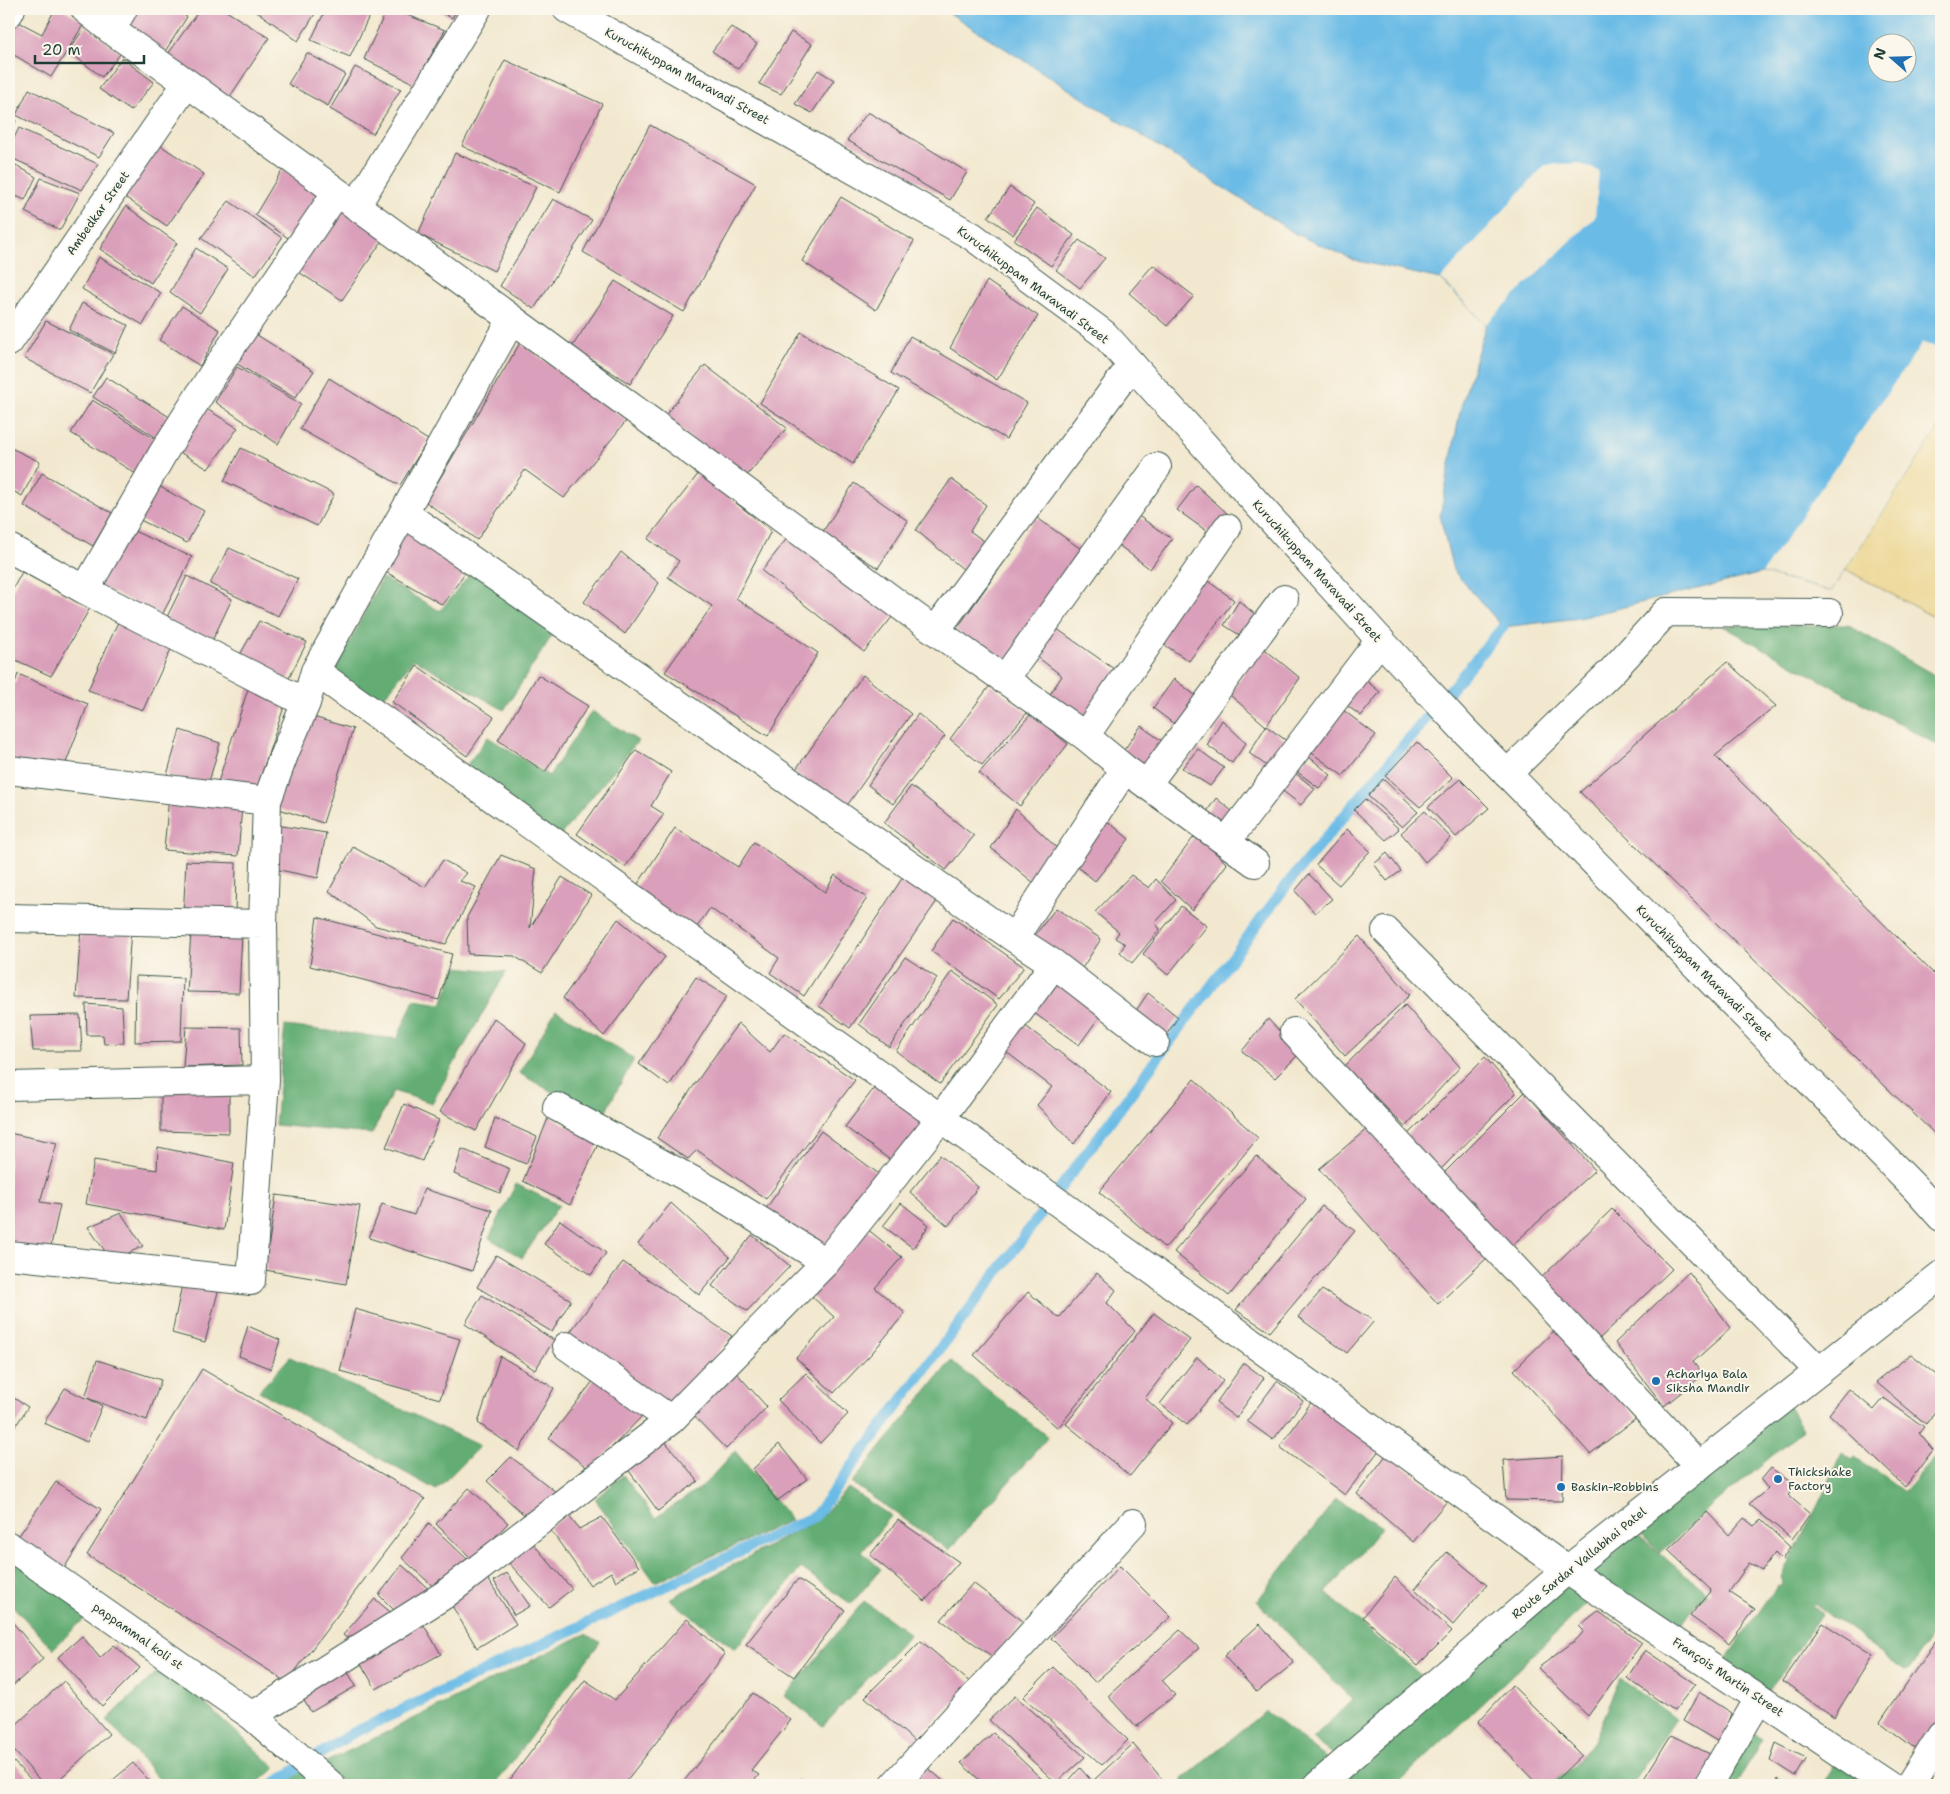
<svg xmlns="http://www.w3.org/2000/svg" width="1950" height="1794" viewBox="0 0 1950 1794" font-family="'Shantell Sans',sans-serif">
<rect width="100%" height="100%" fill="#fbf7ec"/>
<filter id="ink" filterUnits="userSpaceOnUse"><feTurbulence type="fractalNoise" baseFrequency=".02" numOctaves="2"/><feDisplacementMap in="SourceGraphic" scale="10" xChannelSelector="R" yChannelSelector="G"/><feConvolveMatrix kernelMatrix="1 2 1 2 8 2 1 2 1" color-interpolation-filters="sRGB"/></filter>
<filter id="wash" filterUnits="userSpaceOnUse"><feTurbulence type="fractalNoise" baseFrequency=".0096" numOctaves="4" result="noise"/><feDisplacementMap in="SourceGraphic" scale="20" xChannelSelector="R" yChannelSelector="G"/><feGaussianBlur stdDeviation="1.12" result="paint"/><feColorMatrix in="noise" values="0 0 0 0 0 0 0 0 0 0 0 0 0 0 0 0 0 1.4 0 .05"/><feComposite in="paint" operator="in"/></filter>
<g filter="url(#wash)">
<rect width="100%" height="100%" fill="#f2e8cf"/>
<!-- forest -->
<path fill="#63ad75" stroke="#417554" d="M472 572 555 631 504 710 414 659 380 702 335 671 382 578 440 611Z
M1848 625 1941 679V747L1723 626Z
M592 711 638 741 559 837 463 770 488 737 549 776Z
M456 967 506 972 432 1103 393 1091 372 1134 275 1125 285 1026 397 1039 414 1000 442 1004Z
M556 1010 634 1059 601 1120 519 1073Z
M516 1184 559 1205 522 1258 489 1238Z
M290 1357 480 1446 436 1490 259 1391Z
M951 1361 1048 1437 949 1550 852 1483Z
M1788 1405 1803 1430 1701 1515 1661 1553 1631 1525Z
M1941 1450V1622L1909 1669 1906 1671 1814 1604 1812 1607 1822 1614 1766 1694 1723 1663 1778 1585 1780 1586 1783 1581 1781 1579 1843 1453 1852 1460 1855 1457 1904 1492Z
M735 1451 791 1520 655 1582 595 1499 623 1475 655 1518 702 1487Z
M848 1488 891 1516 862 1552 881 1569 851 1604 801 1568 735 1649 669 1599 819 1519Z
M1336 1499 1382 1527 1326 1593 1425 1679 1337 1758 1312 1739 1352 1700 1257 1601Z
M1631 1529 1684 1574 1705 1590 1704 1592 1707 1594 1690 1613 1674 1636 1574 1570Z
M9 1556 91 1612 53 1649 9 1602Z
M1567 1579 1591 1600 1396 1785H1329Z
M864 1601 910 1634 823 1726 785 1696Z
M585 1634 600 1642 495 1785H344L322 1764Z
M163 1666 276 1768 254 1785H164L107 1720Z
M1620 1678 1676 1719 1631 1785H1551L1574 1765 1593 1741Z
M1265 1711 1330 1761 1302 1785H1176Z
M1744 1727 1763 1738 1736 1785H1711Z
M1840 1756 1863 1772 1855 1785H1822Z
M301 1771 316 1785H282Z"/>
<!-- sand -->
<path fill="#eeda9e" stroke="#868c69" d="M1939 426 1941 429V621L1845 569Z"/>
<!-- water -->
<path fill="#6bbbe6" stroke="#457c8d" fill-rule="evenodd" d="M943 9H1941V429L1939 427 1831 591 1762 573 1579 618 1503 627 1453 570 1440 516 1461 407 1486 324 1440 279 1354 260 1296 234ZM1878 42H1908V72H1878Z"/>
<!-- pier -->
<path fill="#f2e8cf" d="M1578 163 1599 171 1595 217 1486 324 1441 279 1545 165Z
M1922 343 1941 348V424L1831 591 1762 573Z"/>
<g fill="none" stroke-linecap="round" stroke-linejoin="round">
<!-- stream -->
<path stroke="#6bbbe6" stroke-width="11" d="M272 1785 351 1734 815 1516 1292 878 1503 627"/>
</g>
<g id="blocks">
<!-- building -->
<path fill="#da9fba" d="M55 9H63L85 22 51 77 9 52V27L13 19 42 34Z
M134 9H175L187 17 164 53 125 26Z
M200 9H223L269 38 229 98 166 57Z
M257 9H318L298 41 256 11Z
M326 9H363L371 12 350 57 311 40Z
M387 9H392L445 30 415 84 364 59Z
M434 9H457L452 18Z
M86 26 121 53 102 77 68 51Z
M731 27 757 44 738 69 712 51Z
M791 32 812 44 781 94 759 84Z
M307 53 345 74 328 106 288 84Z
M122 58 154 82 131 111 99 89Z
M505 60 602 104 560 192 462 146Z
M355 67 401 89 373 134 330 109Z
M818 70 834 80 812 113 795 104Z
M29 89 114 133 99 157 16 115Z
M868 112 967 172 950 200 847 140Z
M9 117 16 121 9 135Z
M650 125 756 184 684 312 583 252Z
M19 128 98 164 82 190 9 157V148Z
M155 142 204 174 167 226 119 193Z
M455 153 536 187 494 271 418 234Z
M16 165 36 177 25 200 9 193V180Z
M282 170 330 199 298 245 255 215Z
M41 178 80 193 60 230 25 212Z
M1010 187 1034 204 1013 235 988 217Z
M841 197 914 241 876 310 802 261Z
M553 199 592 220 534 309 500 286Z
M9 200 15 202 9 215Z
M229 201 282 238 255 276 201 238Z
M126 206 177 243 151 283 100 249Z
M341 206 384 238 342 300 297 271Z
M1037 208 1074 235 1051 266 1014 240Z
M1079 240 1105 258 1080 288 1056 270Z
M196 248 228 269 200 313 170 292Z
M99 257 161 293 143 325 82 289Z
M1153 265 1194 296 1167 326 1129 293Z
M615 281 673 316 630 384 572 347Z
M987 281 1038 316 997 380 950 348Z
M82 303 128 325 115 353 69 330Z
M182 306 220 330 200 366 159 340Z
M46 321 113 354 90 393 24 358Z
M801 332 899 390 853 464 760 403Z
M254 333 314 371 295 398 237 364Z
M910 336 1027 403 1006 439 891 373Z
M520 343 627 420 564 498 525 470 477 540 426 502Z
M705 365 787 428 744 479 664 417Z
M237 367 301 404 278 444 215 402Z
M106 377 171 418 160 440 93 397Z
M329 378 428 440 400 485 300 429Z
M92 400 155 439 136 474 71 433Z
M205 408 238 428 208 469 176 450Z
M9 447 40 462 22 496 9 489Z
M241 448 334 494 317 526 224 481Z
M42 473 112 513 93 546 24 506Z
M699 473 771 531 736 598 818 653 768 736 665 672 712 606 668 577 679 561 648 539Z
M951 479 986 505 970 531 985 542 964 570 916 530Z
M153 483 204 511 187 543 134 517Z
M854 483 908 521 878 568 822 533Z
M1196 485 1229 515 1215 537 1177 510Z
M1134 513 1172 539 1150 569 1112 540Z
M1036 517 1088 554 1005 669 956 630Z
M406 522 470 565 443 605 379 568Z
M127 528 192 557 162 615 99 586Z
M791 533 897 611 864 652 762 571Z
M229 548 298 579 278 616 210 584Z
M621 552 659 583 625 634 584 602Z
M22 572 90 608 51 676 9 657V596Z
M187 576 232 599 211 643 165 621Z
M1201 576 1234 600 1189 661 1154 638Z
M1239 601 1263 621 1247 640 1224 625Z
M259 621 307 642 287 682 237 660Z
M118 622 173 645 143 710 88 690Z
M1053 626 1121 674 1083 728 1044 703 1062 676 1035 655Z
M1261 646 1300 678 1266 726 1230 695Z
M1727 662 1776 706 1715 756 1941 981V1140L1580 792Z
M417 666 494 717 467 756 392 702Z
M18 674 88 704 63 771 9 760V700Z
M538 675 588 706 545 772 498 740Z
M863 675 911 714 844 810 794 772Z
M1359 675 1380 692 1361 716 1341 701Z
M1174 679 1204 702 1182 730 1153 708Z
M991 684 1027 713 982 765 950 739Z
M249 686 286 701 255 793 218 782Z
M1339 707 1376 735 1343 776 1308 750Z
M918 714 945 736 893 804 868 785Z
M1031 714 1068 744 1020 806 979 773Z
M310 716 353 729 323 823 276 808Z
M1222 720 1246 743 1232 763 1207 745Z
M1141 726 1169 746 1146 776 1119 757Z
M1266 726 1294 746 1275 772 1249 753Z
M180 730 220 743 207 789 167 775Z
M1417 742 1453 778 1420 807 1385 776Z
M1198 749 1224 768 1210 786 1182 768Z
M636 750 671 772 651 806 664 814 625 867 577 834Z
M1308 756 1331 775 1319 788 1296 771Z
M1293 771 1315 789 1301 805 1279 788Z
M1383 779 1418 812 1402 827 1368 796Z
M1460 779 1489 808 1456 837 1428 807Z
M911 786 974 836 946 870 884 823Z
M169 796 242 806 238 856 164 850Z
M1216 798 1239 817 1225 836 1202 819Z
M1365 799 1399 829 1386 840 1354 810Z
M1016 809 1061 852 1040 888 991 848Z
M1425 811 1451 838 1425 862 1401 833Z
M1105 819 1129 839 1095 881 1073 863Z
M276 825 326 833 318 878 270 868Z
M675 828 738 867 754 842 825 892 835 875 867 898 804 996 770 973 779 958 710 908 695 930 634 890Z
M1347 829 1370 851 1339 885 1316 865Z
M1196 834 1227 864 1192 910 1161 881Z
M353 847 425 887 443 860 467 873 460 881 476 887 446 944 376 926 329 891Z
M1387 853 1401 871 1387 881 1374 864Z
M501 855 536 869 530 928 562 877 591 895 542 973 514 956 468 954 467 917Z
M186 861 236 863 235 920 183 919Z
M1309 874 1332 899 1315 913 1295 891Z
M1131 875 1149 888 1156 879 1176 900 1155 923 1160 929 1132 963 1120 952 1125 944 1115 938 1119 932 1095 912Z
M903 877 937 901 850 1028 819 1006Z
M1181 906 1207 926 1168 975 1143 954Z
M1056 908 1101 939 1079 973 1032 939Z
M317 917 452 954 439 1000 310 966Z
M953 918 1024 967 999 999 931 951Z
M618 919 665 957 604 1036 563 998Z
M81 928 131 929 126 999 76 998Z
M191 932 242 933 239 993 187 992Z
M1359 936 1410 995 1345 1056 1295 999Z
M905 957 937 978 889 1047 859 1024Z
M952 971 998 1005 940 1084 896 1051Z
M136 976 183 978 181 1041 135 1042Z
M1060 976 1103 1012 1079 1045 1034 1013Z
M696 977 727 996 669 1086 639 1064Z
M1148 993 1178 1017 1161 1043 1131 1018Z
M86 1004 122 1007 124 1043 104 1044 103 1035H87Z
M1405 1005 1460 1067 1405 1127 1345 1066Z
M80 1015 82 1051H33L30 1016Z
M494 1018 526 1043 476 1131 440 1112Z
M1268 1019 1300 1053 1275 1078 1242 1051Z
M738 1023 770 1052 784 1033 855 1080 766 1199 697 1150 688 1159 657 1138Z
M1023 1024 1111 1092 1074 1144 1037 1105 1052 1087 1005 1051Z
M186 1027 241 1028 242 1065 183 1067Z
M1485 1057 1516 1093 1439 1171 1404 1138Z
M1194 1079 1258 1138 1165 1248 1099 1192Z
M878 1083 931 1123 897 1165 845 1127Z
M161 1088 229 1089V1133L161 1131Z
M1525 1092 1595 1170 1508 1249 1440 1177Z
M404 1104 439 1120 422 1161 386 1147Z
M549 1116 599 1142 570 1205 523 1181Z
M495 1118 537 1137 526 1164 485 1147Z
M1368 1128 1489 1256 1438 1304 1319 1169Z
M821 1131 879 1174 820 1251 765 1210Z
M9 1133 57 1143 40 1202 60 1205 49 1254 9 1247Z
M158 1147 234 1163 224 1230 86 1204 94 1160 157 1170Z
M462 1149 510 1169 500 1193 454 1174Z
M940 1155 978 1187 948 1226 910 1192Z
M1256 1156 1306 1199 1229 1296 1174 1252Z
M424 1189 492 1210 472 1271 369 1238 382 1204 414 1215Z
M276 1195 360 1206 346 1284 265 1270Z
M671 1203 730 1257 699 1295 638 1244Z
M901 1203 929 1225 913 1248 883 1226Z
M1322 1206 1355 1231 1270 1332 1236 1310Z
M1612 1209 1672 1269 1596 1342 1539 1280Z
M121 1213 143 1246 112 1261 88 1227Z
M560 1220 606 1253 591 1275 544 1244Z
M866 1228 902 1257 875 1288 905 1313 872 1353 834 1393 796 1358 834 1317 807 1292Z
M752 1235 790 1266 747 1311 712 1286Z
M496 1255 571 1300 552 1332 477 1287Z
M623 1262 732 1336 667 1411 564 1340Z
M1689 1272 1731 1328 1693 1362 1703 1375 1664 1406 1615 1343Z
M1097 1273 1116 1290 1107 1303 1135 1331 1058 1428 974 1355 1028 1292 1059 1318Z
M183 1280 219 1288 205 1342 172 1333Z
M1322 1290 1374 1321 1347 1353 1298 1317Z
M482 1295 554 1340 535 1370 465 1324Z
M355 1309 460 1339 440 1399 340 1371Z
M1154 1313 1190 1340 1145 1398 1172 1423 1130 1476 1066 1424Z
M248 1326 280 1340 271 1369 239 1356Z
M1556 1329 1637 1418 1590 1454 1514 1370Z
M1911 1354 1941 1378V1403L1926 1424 1876 1382Z
M500 1356 554 1388 519 1451 478 1423Z
M1197 1357 1223 1381 1187 1425 1160 1404Z
M97 1360 161 1380 147 1420 87 1398 102 1406 87 1442 44 1423 65 1388 85 1398Z
M1244 1363 1264 1378 1236 1418 1216 1403Z
M732 1368 767 1407 726 1449 690 1412Z
M202 1369 425 1499 287 1682 87 1555Z
M806 1373 848 1414 820 1443 778 1400Z
M597 1376 647 1411 590 1470 549 1438Z
M1277 1381 1303 1401 1273 1440 1247 1421Z
M1849 1389 1874 1410 1884 1398 1924 1427 1919 1433 1933 1450 1905 1487 1829 1414Z
M9 1395 28 1407 9 1436Z
M1312 1401 1380 1449 1345 1495 1280 1447Z
M663 1439 698 1481 658 1511 627 1468Z
M779 1444 807 1479 777 1501 753 1469Z
M1387 1454 1447 1501 1413 1542 1357 1494Z
M1563 1456 1562 1501 1506 1500 1503 1460Z
M511 1457 561 1496 532 1522 487 1481Z
M1771 1468 1796 1486 1788 1495 1810 1514 1792 1539 1749 1504 1768 1489 1761 1480Z
M56 1482 101 1509 63 1570 18 1537Z
M469 1488 508 1523 473 1560 436 1524Z
M1707 1512 1729 1535 1744 1518 1754 1526 1761 1520 1790 1547 1782 1560 1775 1553 1762 1570 1749 1563 1729 1592 1755 1609 1729 1644 1690 1616 1711 1590 1668 1550Z
M568 1515 579 1529 602 1517 639 1567 616 1581 611 1572 590 1585 549 1528Z
M898 1520 959 1562 925 1601 870 1555Z
M429 1523 470 1562 437 1590 402 1558Z
M530 1540 572 1589 549 1607 508 1562Z
M1447 1552 1487 1585 1453 1625 1415 1589Z
M402 1565 433 1593 400 1616 379 1595Z
M1120 1566 1171 1617 1095 1682 1051 1638Z
M507 1573 530 1606 514 1615 494 1581Z
M485 1574 516 1624 477 1648 448 1599Z
M1395 1577 1452 1631 1418 1665 1363 1617Z
M798 1579 845 1610 794 1677 746 1644Z
M973 1583 1024 1622 993 1657 941 1620Z
M375 1599 395 1616 355 1644 343 1635Z
M1598 1611 1642 1643 1588 1716 1538 1668 1577 1639 1584 1631 1579 1626Z
M9 1618 43 1659 9 1689Z
M420 1619 441 1654 376 1689 358 1659Z
M687 1619 725 1654 623 1785H506L585 1680 615 1700Z
M1823 1623 1873 1655 1834 1717 1783 1681Z
M1260 1624 1294 1663 1257 1692 1224 1656Z
M1180 1630 1199 1648 1162 1680 1175 1695 1136 1727 1108 1696Z
M82 1636 100 1658 114 1645 140 1668 102 1706 58 1657Z
M1938 1637 1941 1639V1722L1921 1753 1880 1722Z
M921 1641 972 1684 914 1741 865 1697Z
M1645 1650 1695 1684 1674 1711 1627 1678Z
M344 1666 356 1686 311 1712 298 1691Z
M1053 1667 1128 1740 1102 1765 1023 1697Z
M64 1681 109 1734 53 1785H44L9 1745V1731Z
M1512 1685 1582 1755 1551 1785H1538L1478 1722Z
M1699 1692 1732 1713 1722 1744 1683 1721Z
M753 1693 791 1720 751 1770 759 1775 750 1785H681Z
M1015 1696 1085 1757 1056 1783 989 1720Z
M993 1733 1048 1785H985L961 1763Z
M1671 1735 1716 1757 1700 1785H1640Z
M1776 1743 1806 1758 1795 1776 1770 1760Z
M1133 1744 1167 1785H1100L1095 1779Z
M9 1757 36 1785H9Z
M133 1763 153 1785H107Z
M928 1768 948 1785H915L912 1783Z
M1080 1768 1095 1785H1065Z
M796 1779 803 1785H790Z
M1778 1779 1788 1785H1774Z"/>
</g>
</g>
<g filter="url(#ink)">
<use href="#blocks" fill-opacity="0" stroke="#3f574b" stroke-width="1"/>
<g fill="none" stroke-linecap="round" stroke-linejoin="round">
<!-- minor casing -->
<g stroke="#3f574b" stroke-width="30">
<path id="minor" d="M85 9 111 30 187 83 512 319 917 618 1085 736 1125 769 1255 863
M9 13 11 9
M111 30 123 9
M356 206 477 9
M512 319 315 671 1041 1190 1567 1570 1889 1785
M9 342 187 83
M404 513 1014 938 1054 964 1155 1042
M9 548 85 590 306 703
M85 590 163 453 214 372 337 192
M936 630 1132 365
M1004 680 1157 467
M1085 736 1227 528
M9 770 267 801
M1507 774 1612 671 1666 612 1829 613
M1147 784 1284 599
M1226 842 1380 640
M9 918 263 924
M1386 931 1819 1371
M1014 938 1125 769
M1294 1032 1699 1466
M9 1086 265 1080
M557 1107 714 1192 826 1262
M9 1255 251 1281 265 1080 263 924 267 801 285 752 306 703 315 671
M567 1346 671 1420
M9 1546 252 1716 331 1785
M252 1716 444 1595 671 1420 826 1262 940 1119 1054 964
M894 1785 1133 1523
M1708 1785 1759 1699
M1910 1785 1941 1736"/>
</g>
<!-- tertiary casing -->
<g stroke="#3f574b" stroke-width="30">
<path id="tertiary" d="M567 9 972 236 1104 334 1380 640 1465 731 1915 1188 1941 1217
M1318 1785 1567 1570 1941 1275"/>
</g>
<!-- minor -->
<use href="#minor" stroke="#fff" stroke-width="28"/>
<!-- tertiary -->
<use href="#tertiary" stroke="#fff" stroke-width="28"/>
</g>
</g>
<!-- markers -->
<g fill="#1f6fb2" stroke="#fbf7ec" stroke-width="2">
<circle cx="1656" cy="1381" r="5"/>
<circle cx="1778" cy="1479" r="5"/>
<circle cx="1561" cy="1487" r="5"/>
</g>
<g text-anchor="middle" stroke-width="4" stroke-linejoin="round" paint-order="stroke">
<!-- street labels -->
<g font-size="12" fill="#1f3d34" stroke="#fbf7ec">
<text transform="translate(687 76) rotate(29)" y="4">Kuruchikuppam Maravadi Street</text>
<text transform="translate(98 213) rotate(-55)" y="4">Ambedkar Street</text>
<text transform="translate(1033 285) rotate(37)" y="4">Kuruchikuppam Maravadi Street</text>
<text transform="translate(1317 571) rotate(48)" y="4">Kuruchikuppam Maravadi Street</text>
<text transform="translate(1704 973) rotate(45)" y="4">Kuruchikuppam Maravadi Street</text>
<text transform="translate(1579 1563) rotate(-39)" y="4">Route Sardar Vallabhai Patel</text>
<text transform="translate(138 1636) rotate(35)" y="4">pappammal koli st</text>
<text transform="translate(1728 1677) rotate(34)" y="4">François Martin Street</text>
</g>
<!-- poi labels -->
<g font-size="12" fill="#1f3d34" stroke="#fbf7ec" text-anchor="start">
<text x="1666" y="1378">Achariya Bala<tspan x="1666" dy="14">Siksha Mandir</tspan></text>
<text x="1788" y="1476">Thickshake<tspan x="1788" dy="14">Factory</tspan></text>
<text x="1571" y="1491">Baskin-Robbins</text>
</g>
</g>
<!-- margin -->
<rect width="1950" height="1794" fill="none" stroke="#fbf7ec" stroke-width="30"/>
<!-- north arrow -->
<g transform="translate(1892 58) rotate(290)"><circle r="24" fill="#fbf7ec" stroke="#a3ada2"/>
<path d="M0-4L9 19L0 12L-9 19Z" fill="#1f6fb2"/>
<text y="-8" font-size="14" font-weight="bold" text-anchor="middle" fill="#1f3d34">N</text>
</g>
<!-- scale -->
<path d="M35 55v8h109v-8" fill="none" stroke="#1f3d34" stroke-width="2.5"/>
<text x="42" y="55" font-size="15" fill="#1f3d34" stroke="#fbf7ec" stroke-width="4" paint-order="stroke">20 m</text>
</svg>
